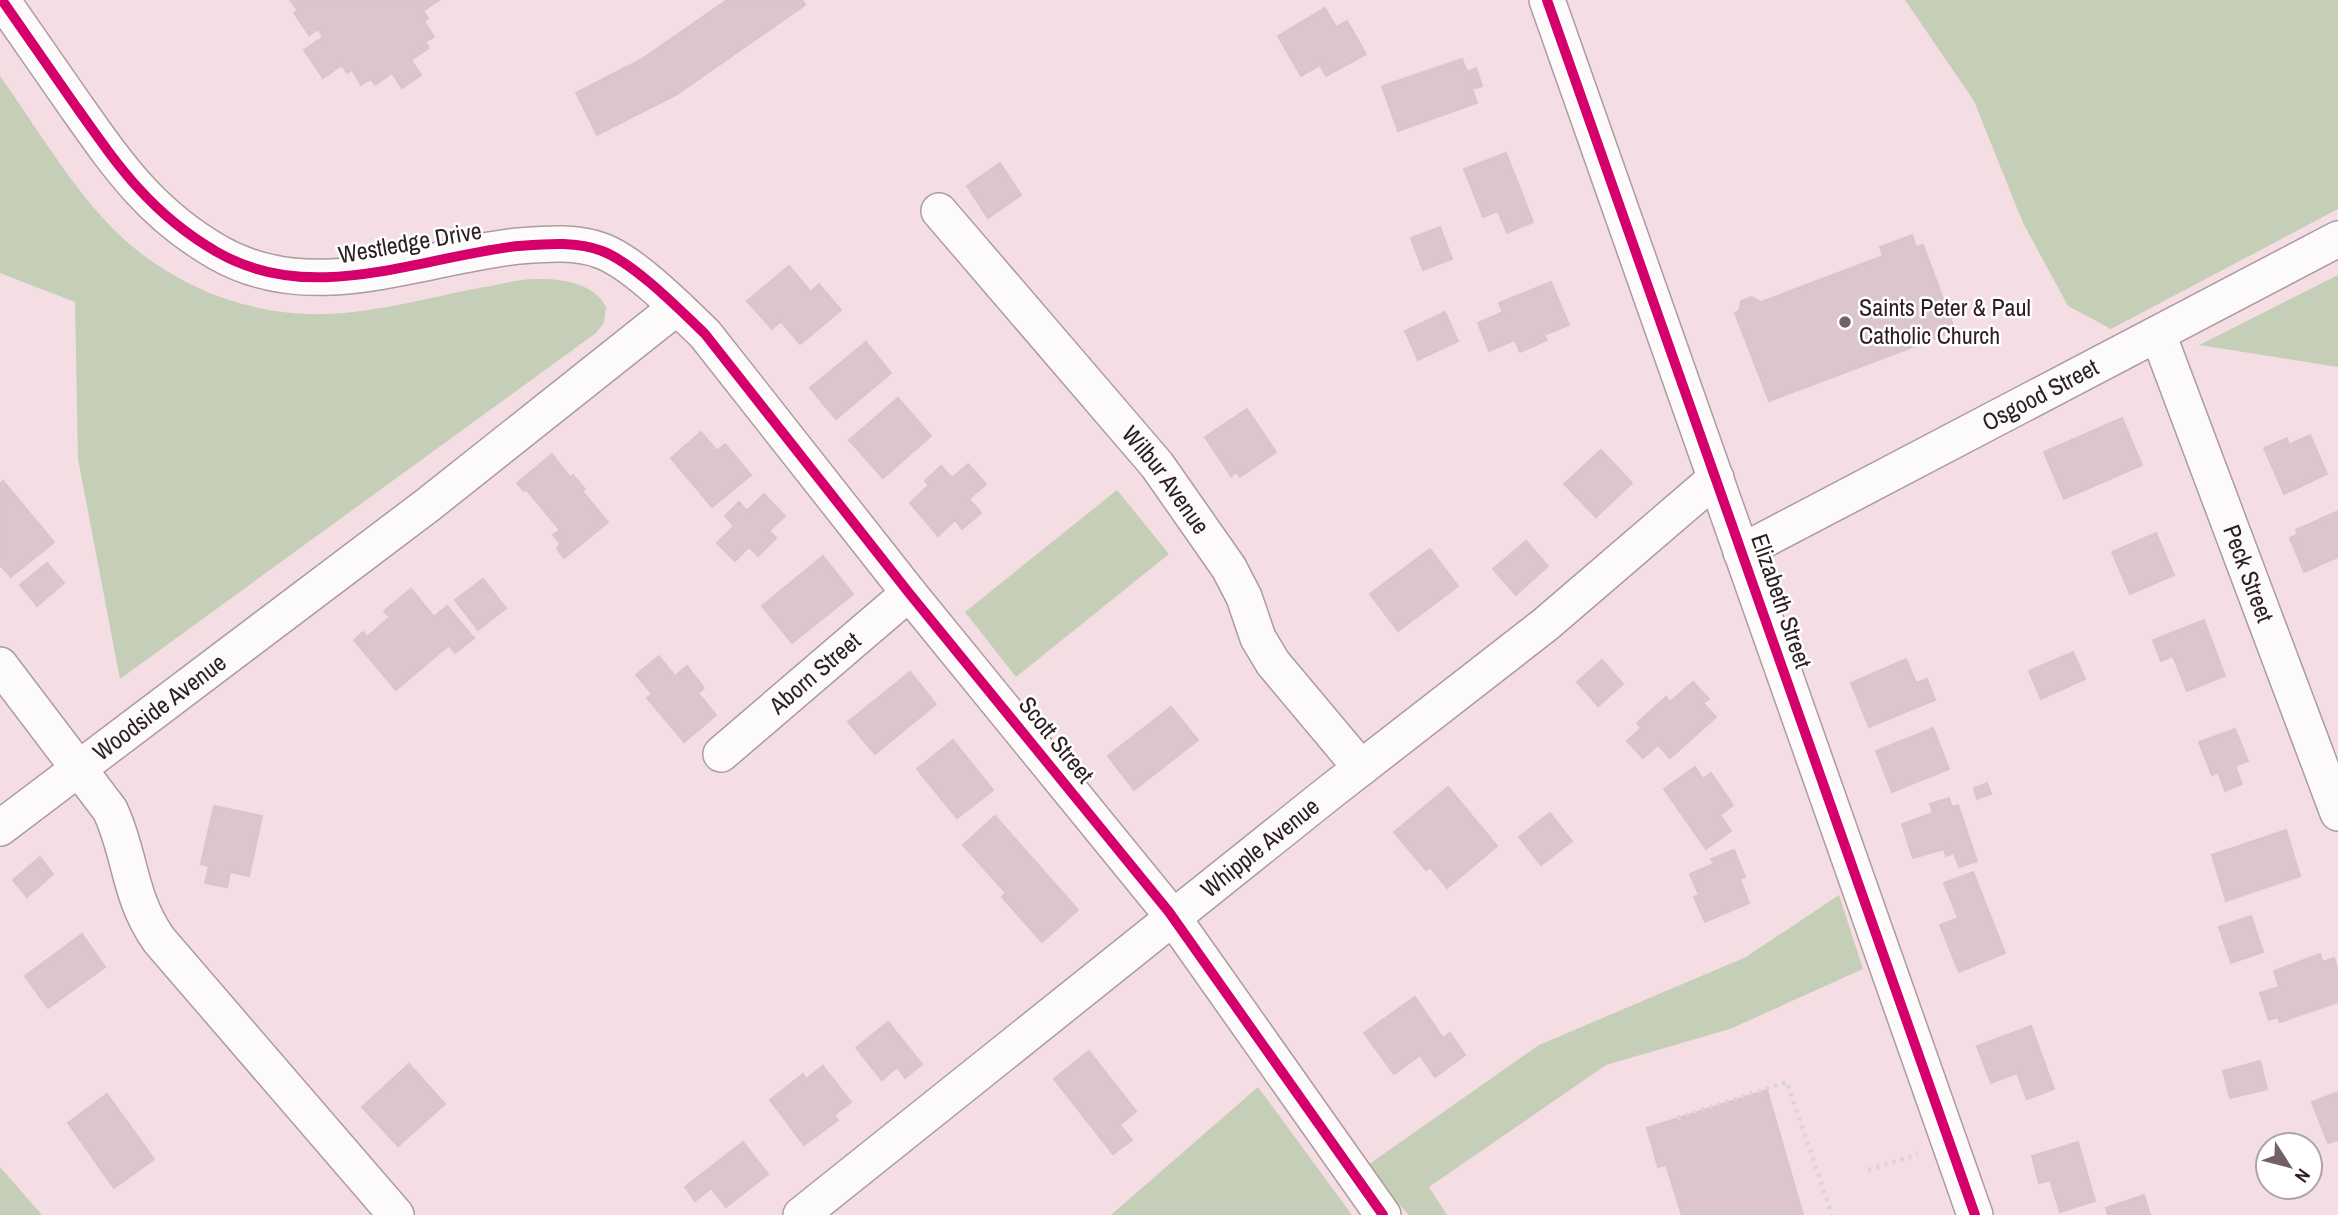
<svg xmlns="http://www.w3.org/2000/svg" width="2338" height="1215" viewBox="0 0 2338 1215" font-family="'Archivo Narrow',sans-serif">
<rect width="100%" height="100%" fill="#f4dee4"/>
<!-- green -->
<path fill="#c5ceb6" d="M1905 0H2338V209L2111 329 2068 306 2023 223 1974 101Z
M0 76C33 122 64 175 102 217 153 275 229 311 307 314 364 316 423 299 479 288 498 285 517 279 536 279 560 278 595 283 606 307L604 323 596 333 120 679 78 459 75 302 0 273Z
M2338 275V367L2199 345Z
M1117 490 1169 554 1016 677 965 612Z
M1839 895 1863 969 1730 1029 1606 1065 1429 1187 1447 1215H1409L1365 1167 1539 1045 1746 957Z
M1258 1087 1352 1215H1111Z
M0 1167 42 1215H0Z"/>
<!-- building -->
<path fill="#dcc5cb" stroke="#d8c6cb" stroke-width="2" d="M290 0H439L423 11 428 18 424 21 434 37 425 42 429 48 411 60 421 75 402 88 392 73 375 85 371 79 361 85 352 70 347 73 342 65 323 78 304 50 323 37 318 29 309 35 294 13 298 11Z
M727 0H802L805 5 676 95 597 135 576 93 642 59Z
M1325 8 1336 27 1347 21 1366 54 1326 76 1320 65 1301 76 1278 36Z
M1462 59 1467 72 1476 68 1482 86 1472 89 1477 103 1398 131 1382 86Z
M1506 153 1533 222 1507 233 1498 211 1483 217 1464 169Z
M1000 163 1021 195 988 218 967 186Z
M1440 227 1452 259 1423 270 1411 238Z
M1912 235 1916 247 1923 245 1955 331 1769 401 1735 313 1739 311 1741 301 1752 297 1761 302 1883 256 1880 247Z
M789 266 811 292 819 284 841 310 800 344 781 321 772 329 747 301Z
M1551 282 1569 325 1544 335 1547 340 1520 352 1515 340 1489 351 1478 323 1503 312 1499 303Z
M1445 312 1458 341 1418 360 1405 331Z
M866 342 891 373 836 419 810 388Z
M898 398 931 436 883 478 849 440Z
M1247 409 1276 452 1240 477 1236 472 1231 476 1205 437Z
M2122 418 2142 465 2064 499 2044 452Z
M701 432 717 451 725 444 751 475 712 507 671 458Z
M2310 435 2327 474 2284 494 2264 448 2287 438 2289 445Z
M1601 450 1632 483 1596 517 1564 484Z
M552 454 570 477 573 475 585 489 582 491 608 522 564 558 557 549 560 543 553 535 560 530 526 489 524 491 517 483Z
M968 464 986 484 969 499 981 513 962 529 955 520 938 536 910 503 929 485 925 481 941 466 952 478Z
M3 481 54 542 11 577 0 565V484Z
M764 494 785 516 769 531 776 538 758 556 749 547 735 561 717 543 734 526 725 516 739 502 747 511Z
M2338 511V557L2304 572 2290 538 2298 534 2296 530Z
M2156 533 2174 575 2130 594 2112 552Z
M1526 541 1548 566 1516 595 1493 569Z
M1430 549 1458 586 1398 631 1370 594Z
M823 556 853 594 792 643 762 606Z
M47 563 64 583 37 606 20 585Z
M483 579 506 608 478 630 455 600Z
M411 589 434 617 447 606 474 638 455 653 449 645 396 690 354 640 363 632 367 637 390 617 384 611Z
M2204 620 2225 676 2187 691 2173 656 2161 661 2153 640Z
M2073 652 2085 679 2041 699 2029 671Z
M659 656 675 676 687 666 704 688 698 693 716 715 684 742 647 698 652 694 636 675Z
M1906 659 1916 683 1927 679 1935 700 1869 727 1851 683Z
M1602 660 1623 684 1598 706 1577 682Z
M910 672 936 704 875 754 848 722Z
M1693 682 1709 699 1703 703 1716 717 1670 758 1658 745 1643 758 1627 741 1641 728 1637 723 1666 697 1670 702Z
M1171 707 1198 740 1134 790 1108 756Z
M1933 728 1949 769 1892 792 1876 751Z
M2235 729 2248 761 2235 766 2242 784 2225 791 2218 772 2212 775 2199 742Z
M953 740 993 790 957 818 917 769Z
M1695 767 1703 779 1711 773 1733 805 1720 815 1731 831 1706 849 1664 789Z
M1987 783 1991 794 1977 799 1974 788Z
M1448 787 1497 846 1447 888 1430 867 1426 870 1394 832Z
M1949 798 1952 807 1958 805 1977 861 1959 867 1954 853 1946 856 1944 849 1913 858 1902 824 1933 813 1930 804Z
M214 806 262 816 249 876 230 872 227 887 205 883 209 866 201 864Z
M1550 813 1572 841 1541 865 1519 837Z
M995 816 1078 910 1042 942 1002 897 1006 893 963 845Z
M2286 830 2300 876 2226 901 2212 855Z
M1734 850 1745 877 1740 879 1749 903 1705 922 1694 897 1699 895 1690 874 1714 864 1711 859Z
M40 857 53 874 27 897 13 880Z
M1973 872 2005 953 1959 972 1940 925 1958 918 1944 883Z
M2251 916 2263 952 2231 963 2219 927Z
M82 934 105 967 48 1008 25 976Z
M2320 954 2323 962 2334 958 2338 971V1002L2280 1022 2278 1017 2269 1020 2260 993 2279 987 2274 971Z
M1415 997 1443 1038 1450 1033 1465 1055 1435 1077 1420 1055 1394 1074 1364 1033Z
M888 1022 922 1064 905 1078 897 1067 882 1080 856 1048Z
M2031 1026 2054 1089 2027 1099 2017 1073 1991 1083 1977 1046Z
M1089 1051 1136 1111 1120 1125 1132 1140 1113 1154 1054 1079Z
M2260 1061 2267 1089 2230 1098 2223 1071Z
M409 1064 445 1104 398 1146 362 1107Z
M823 1066 851 1102 834 1115 838 1120 804 1145 770 1100 803 1074 806 1079Z
M1767 1090 1803 1215H1682L1666 1165 1658 1167 1647 1128Z
M2338 1092V1140L2328 1143 2312 1102Z
M107 1094 154 1159 114 1188 68 1123Z
M743 1142 768 1174 726 1207 711 1188 695 1201 685 1187Z
M2078 1142 2095 1201 2060 1212 2050 1180 2039 1183 2032 1156Z
M2144 1195 2150 1215H2108L2106 1208Z"/>
<g fill="none" stroke-linecap="round" stroke-linejoin="round">
<!-- minor casing -->
<g stroke="#ac9ba0" stroke-width="38">
<g id="minor">
<path d="M2 0C26 35 51 70 75 105 118 166 151 214 217 252 312 307 419 257 518 246 545 244 577 241 602 251 634 263 680 310 705 334L909 593 1169 912 1383 1215"/>
<path d="M1547 0 1975 1215"/>
<path id="s1" d="M939 211 1157 465 1229 568 1244 597 1258 638 1273 663 1361 768"/>
<path id="s2" d="M2158 334 2338 813"/>
<path id="s3" d="M1741 552 2338 239"/>
<path d="M0 665 110 810C131 854 128 896 159 940L396 1215"/>
<path id="s4" d="M721 754 909 593"/>
<path id="s5" d="M0 828 429 504 677 307"/>
<path id="s6" d="M801 1215 1330 792 1546 624 1716 478"/>
</g>
</g>
<!-- path -->
<path stroke="#dbd5d6" stroke-width="4.5" stroke-dasharray="3.5 5" stroke-linecap="butt" d="M1677 1118 1787 1082 1832 1215
M1868 1170 1918 1154"/>
<!-- minor -->
<use href="#minor" stroke="#fdfafb" stroke-width="35"/>
<!-- cycleway casing -->
<g stroke="#fff" stroke-width="15">
<path id="cycleway" d="M2 0C26 35 51 70 75 105 118 166 151 214 217 252 312 307 419 257 518 246 545 244 577 241 602 251 634 263 680 310 705 334L909 593 1169 912 1383 1215
M1547 0 1975 1215"/>
</g>
<!-- cycleway -->
<use href="#cycleway" stroke="#d6006c" stroke-width="10"/>
</g>
<!-- markers -->
<circle fill="#736166" stroke="#fff" stroke-width="2.5" cx="1845" cy="322" r="7"/>
<g text-anchor="middle" stroke-width="5" stroke-linejoin="round" paint-order="stroke">
<!-- street labels -->
<g font-size="24" fill="#2d1e22" stroke="#fff">
<text transform="translate(410 243) rotate(-10)" y="8">Westledge Drive</text>
<text dy="8" stroke="none"><textPath href="#s3" startOffset="338">Osgood Street</textPath></text>
<text dy="8" stroke="none"><textPath href="#s1" startOffset="352">Wilbur Avenue</textPath></text>
<text dy="8" stroke="none"><textPath href="#s2" startOffset="256">Peck Street</textPath></text>
<text transform="translate(1781 601) rotate(71)" y="8">Elizabeth Street</text>
<text dy="8" stroke="none"><textPath href="#s4" startOffset="124">Aborn Street</textPath></text>
<text dy="8" stroke="none"><textPath href="#s5" startOffset="200">Woodside Avenue</textPath></text>
<text transform="translate(1056 740) rotate(51)" y="8">Scott Street</text>
<text dy="8" stroke="none"><textPath href="#s6" startOffset="588">Whipple Avenue</textPath></text>
</g>
<!-- poi labels -->
<g font-size="24" fill="#2d1e22" stroke="#fff" text-anchor="start">
<text x="1859" y="316">Saints Peter &amp; Paul<tspan x="1859" dy="28">Catholic Church</tspan></text>
</g>
</g>
<!-- north arrow -->
<g transform="translate(2289 1166) rotate(126)"><circle r="33" fill="#ffffff" stroke="#aba5a7" stroke-width="2"/>
<path d="M0-5L12 26L0 18L-12 26Z" fill="#736166"/>
<text y="-10" font-size="19" font-weight="bold" text-anchor="middle" fill="#2d1e22">N</text>
</g>
</svg>
